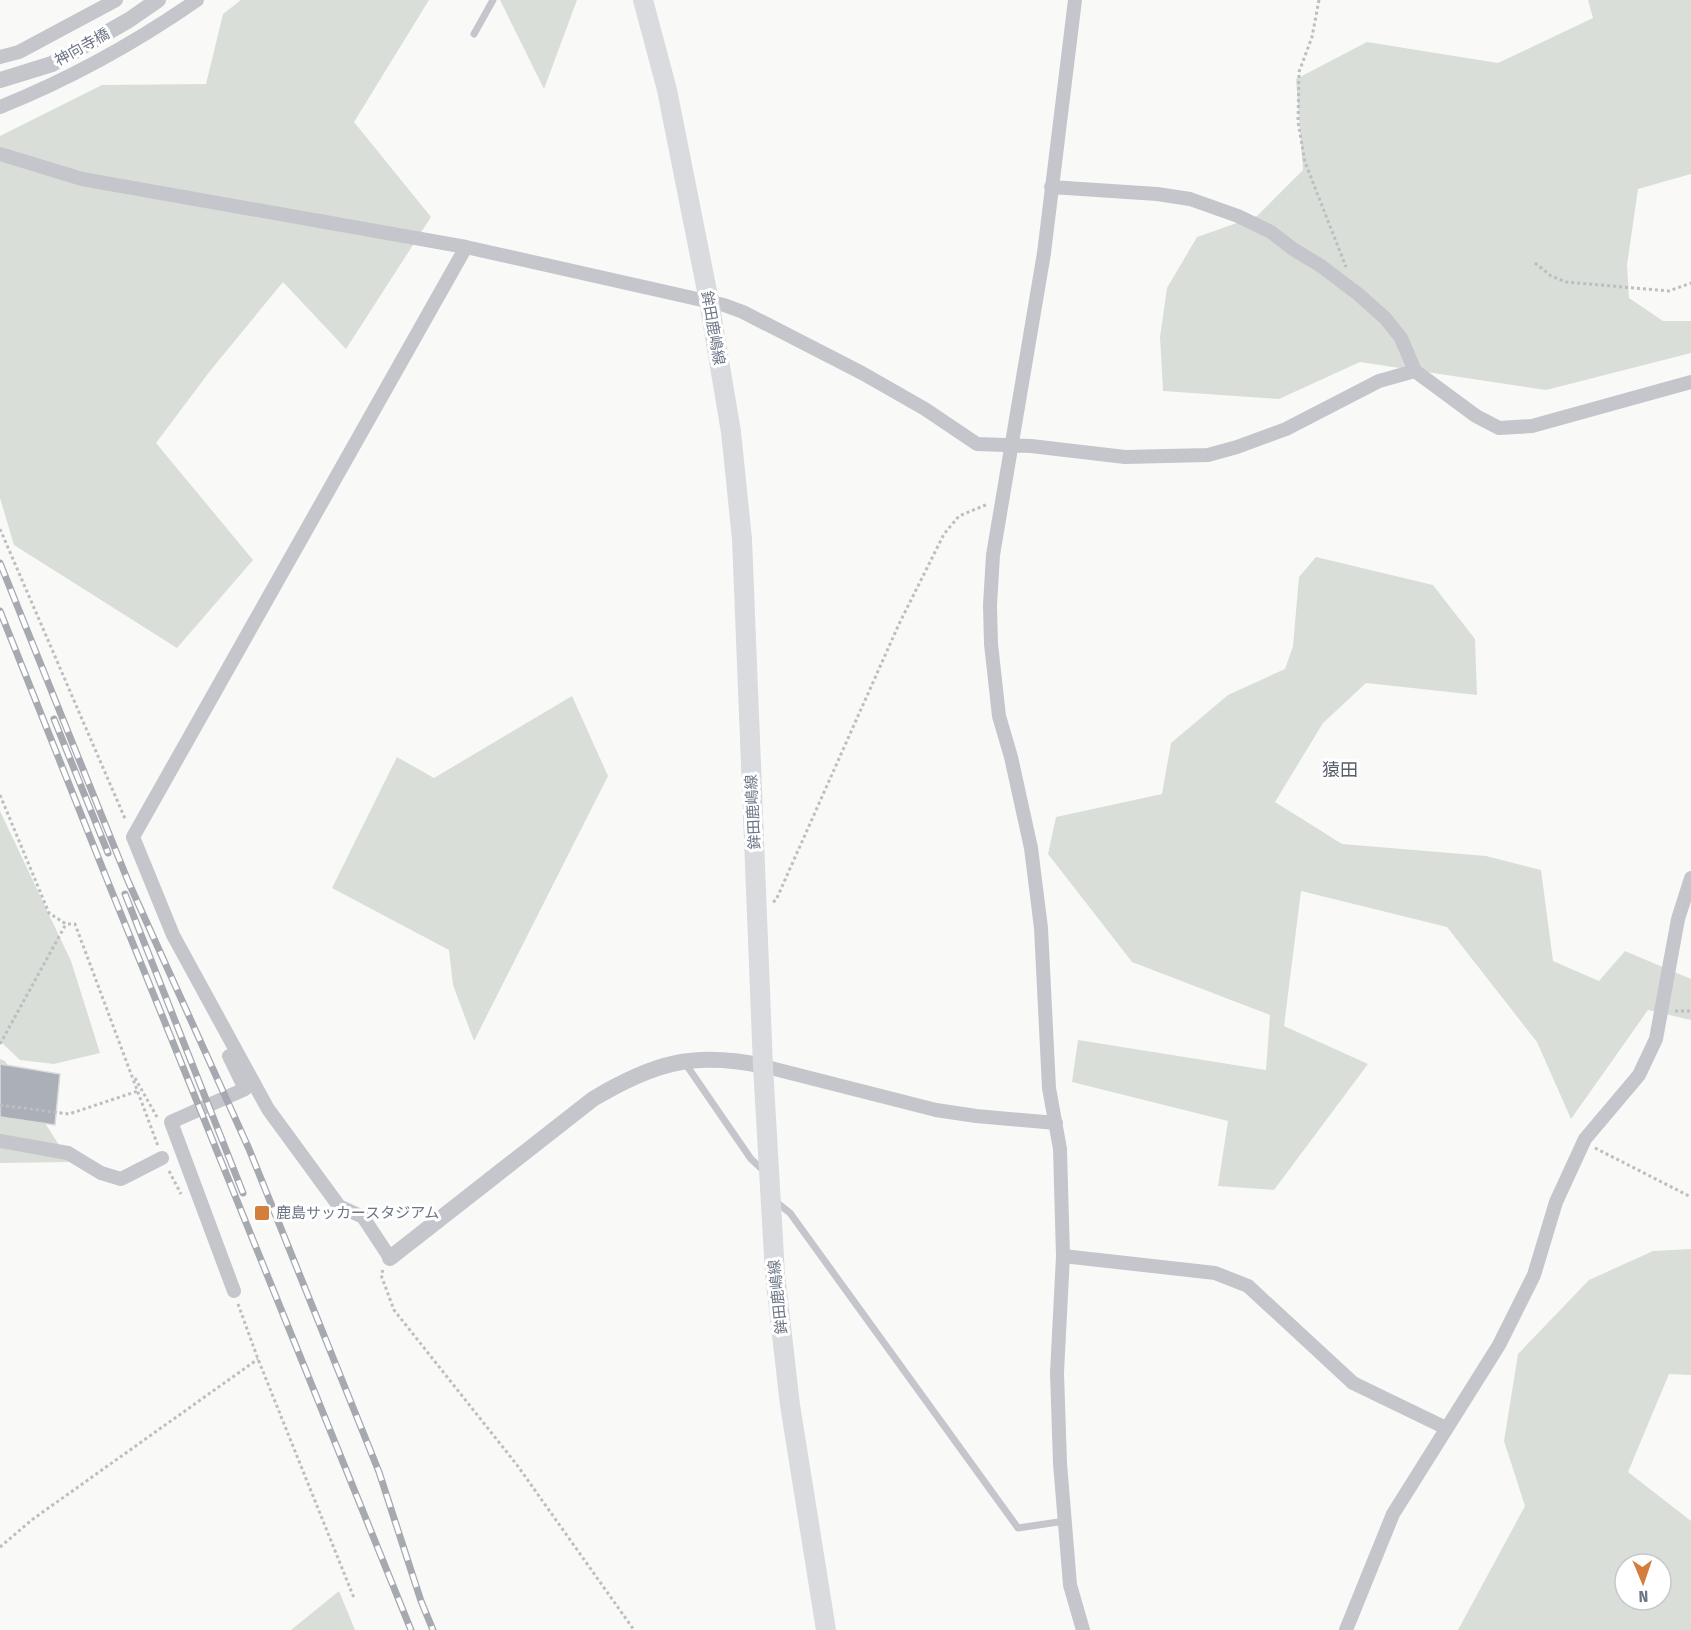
<svg xmlns="http://www.w3.org/2000/svg" width="1691" height="1630" viewBox="0 0 1691 1630" font-family="'Fira Sans Condensed','Noto Sans JP',sans-serif">
<rect width="100%" height="100%" fill="#f9faf8"/>
<!-- green -->
<path fill="#d9ded8" fill-rule="evenodd" d="M241 0H429L354 122 431 217 346 349 283 282 210 371 156 443 253 560 177 648 14 545 0 498V136L102 85 206 84 223 14Z
M500 0H577L544 89Z
M1588 0H1691V174L1638 189 1627 265 1629 298 1663 321H1691V353L1546 390 1360 362 1279 399 1163 391 1160 337 1167 288 1197 237 1257 216 1303 170 1296 79 1367 42 1498 63 1593 18Z
M1316 557 1433 585 1475 639 1477 695 1366 683 1323 723 1275 802 1342 844 1486 856 1541 870 1553 961 1599 981 1625 951 1691 979V1020L1648 1010 1571 1119 1537 1042 1447 927 1301 891 1284 1026 1368 1064 1274 1190 1218 1186 1228 1121 1072 1082 1078 1040 1266 1070 1270 1015 1132 962 1048 854 1056 817 1162 794 1171 743 1228 695 1285 669 1293 646 1299 577Z
M572 696 608 776 474 1041 453 985 449 950 332 888 397 757 434 778Z
M0 811 71 961 100 1053 54 1064 20 1060 0 1041Z
M0 1059 5 1061 70 1162 0 1163Z
M1691 1249V1375L1669 1374 1628 1472 1691 1521V1630H1458L1525 1506 1504 1441 1518 1354 1589 1280 1653 1251ZM1625 1564H1661V1600H1625Z
M339 1591 355 1630H291Z"/>
<!-- building -->
<path fill="#abb0b8" stroke="#dbdcda" stroke-width="1.5" d="M0 1064 60 1074 55 1125 0 1117Z"/>
<g fill="none" stroke-linecap="round" stroke-linejoin="round">
<!-- path -->
<path stroke="#bcbec1" stroke-width="3" stroke-dasharray="3 3" stroke-linecap="butt" d="M1319 0 1312 37 1299 72 1298 122 1305 162 1346 267
M1535 263 1551 276 1566 282 1669 291 1691 283
M0 529 126 821
M0 795 49 913 66 924H75L158 1146
M773 902 776 900 899 624 944 534 959 516 988 504
M1675 1011H1691
M0 1044 66 924
M135 1078 157 1117
M0 1105 69 1114 138 1091
M1595 1148 1691 1197
M169 1171 181 1194
M383 1270 381 1275 394 1310 517 1465 634 1630
M238 1304 258 1359 354 1598
M0 1547 33 1519 258 1359"/>
<!-- service -->
<path stroke="#c4c6cb" stroke-width="7" d="M474 34 493 0
M685 1063 751 1159 765 1172
M775 1201 790 1213 1018 1528 1065 1521"/>
<!-- minor -->
<path stroke="#c4c6cb" stroke-width="14" d="M1075 0 1044 253 993 555 990 605 991 644 999 716 1011 757 1031 848 1041 928 1049 1088 1060 1149 1063 1256 1057 1373 1060 1463 1070 1585 1083 1630
M0 57 19 52 116 0
M0 107C70 79 135 43 197 0
M0 154 82 179 466 247 724 305 743 312 862 373 925 409 977 444 1031 446 1125 457 1208 455 1237 447 1286 429 1379 381 1415 371
M1051 187 1157 194 1190 199 1238 216 1271 232 1293 249 1321 266 1358 294 1385 318 1401 338 1415 371 1476 416 1499 428 1532 426 1691 382
M229 1056 245 1089 171 1122 234 1291
M763 1066 936 1110 976 1116 1056 1123
M0 1141 68 1153 101 1173 121 1179 162 1158
M1063 1256 1215 1273 1248 1286 1353 1383 1446 1428
M390 1258 363 1217 339 1206 268 1109 173 935 133 837 466 247
M1346 1630 1393 1514 1499 1345 1534 1275 1556 1202 1585 1139 1639 1075 1656 1039 1678 919 1691 878"/>
<!-- tertiary -->
<path stroke="#c4c6cb" stroke-width="16" d="M0 80 52 64 129 20 158 0
M390 1258 593 1099C653 1063 694 1051 763 1066"/>
<!-- secondary -->
<path stroke="#d9dbdf" stroke-width="20" d="M643 0 667 90 709 301 731 432 742 539 763 1066 775 1274 790 1405 826 1630"/>
<!-- rail casing -->
<g stroke="#a6a9b0" stroke-width="7">
<path id="rail" d="M0 563 128 881 249 1149 379 1472 421 1601 433 1630
M0 611 110 887 411 1630
M54 719 108 853
M125 894 243 1193"/>
</g>
<!-- rail -->
<use href="#rail" stroke="#fff" stroke-width="4.5" stroke-dasharray="14" stroke-linecap="butt"/>
</g>
<!-- markers -->
<rect fill="#d47e3e" stroke="#fff" stroke-width="2" x="254" y="1205" width="16" height="16" rx="3"/>
<g text-anchor="middle" stroke-width="6" stroke-linejoin="round" paint-order="stroke">
<!-- street labels -->
<g font-size="15" fill="#6c7586" stroke="#fff">
<text transform="translate(82 47) rotate(-29)" y="5">神向寺橋</text>
<text transform="translate(713 328) rotate(80)" y="5">鉾田鹿嶋線</text>
<text transform="translate(753 812) rotate(-93)" y="5">鉾田鹿嶋線</text>
<text transform="translate(778 1297) rotate(-96)" y="5">鉾田鹿嶋線</text>
</g>
<!-- poi labels -->
<g font-size="15" fill="#6c7586" stroke="#fff" text-anchor="start">
<text x="276" y="1218">鹿島サッカースタジアム</text>
</g>
<!-- quarter labels -->
<g font-size="18" fill="#59606c" stroke="#fff">
<text x="1340" y="776">猿田</text>
</g>
</g>
<!-- north arrow -->
<g transform="translate(1643 1582) rotate(178)"><circle r="28" fill="#ffffff" stroke="#c4c8cf" stroke-width="1.5"/>
<path d="M0-4.5L10 22L0 15L-10 22Z" fill="#d47e3e"/>
<text y="-9" font-size="16" font-weight="bold" text-anchor="middle" fill="#6c7586">N</text>
</g>
</svg>
